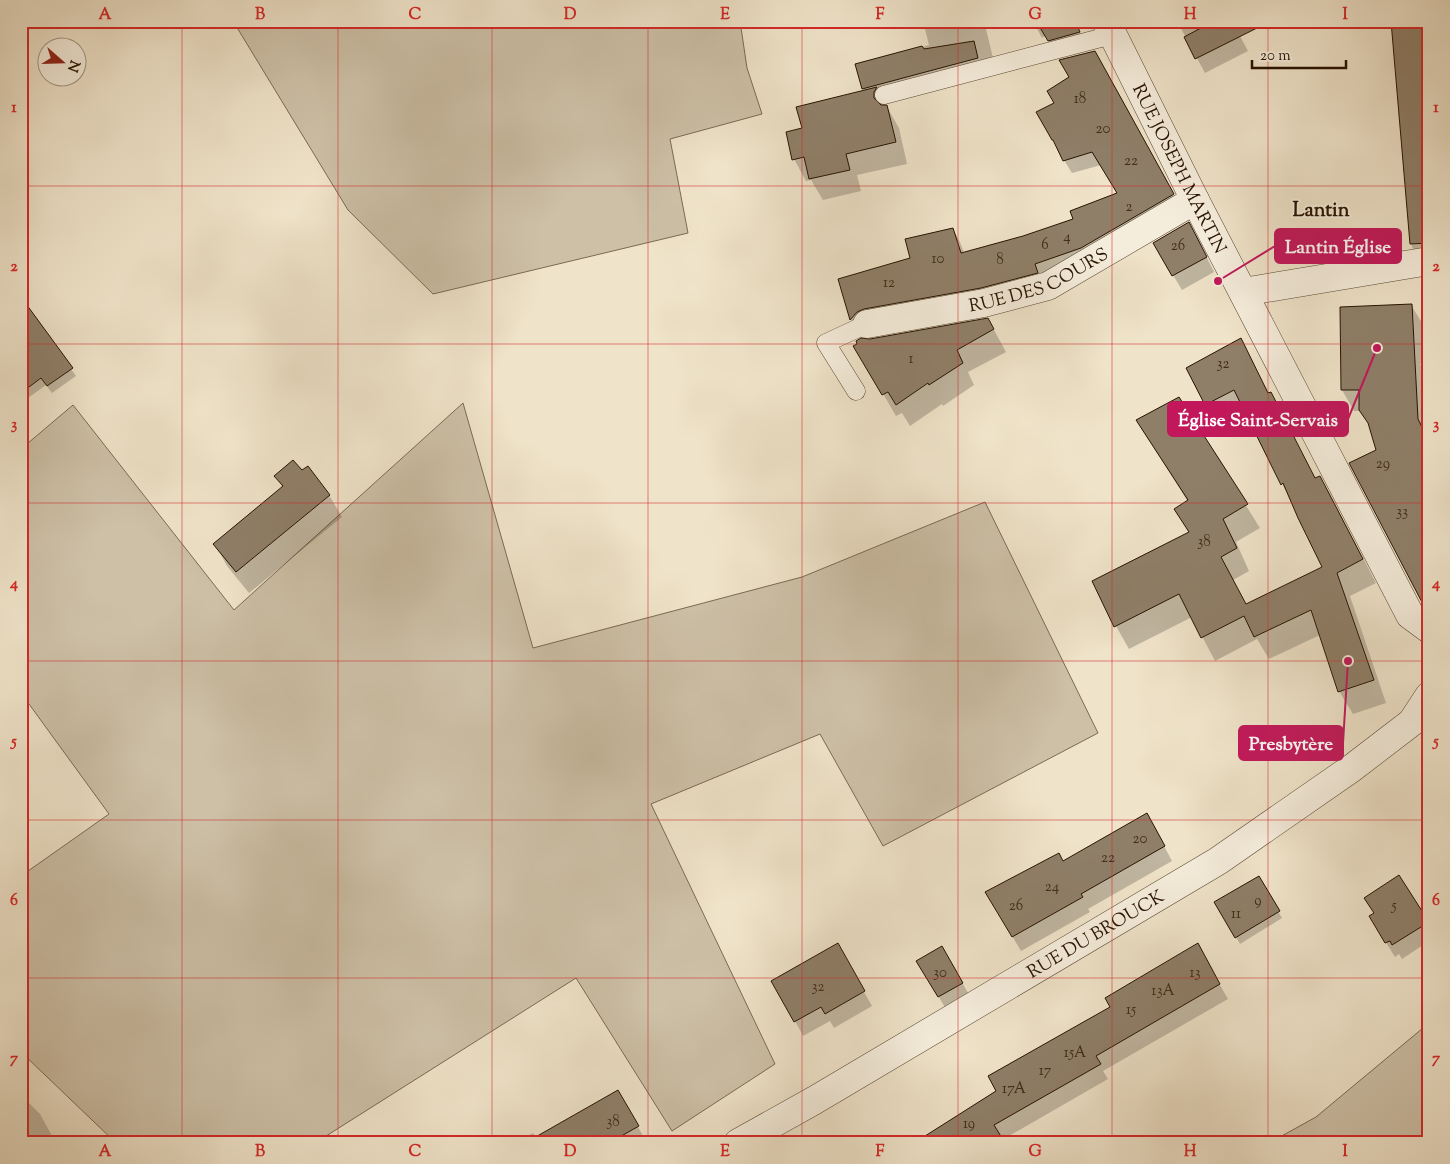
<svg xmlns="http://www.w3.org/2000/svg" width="1450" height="1164" viewBox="0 0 1450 1164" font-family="'Sorts Mill Goudy',serif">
<rect width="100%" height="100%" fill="#efe3c9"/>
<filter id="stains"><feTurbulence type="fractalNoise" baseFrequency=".004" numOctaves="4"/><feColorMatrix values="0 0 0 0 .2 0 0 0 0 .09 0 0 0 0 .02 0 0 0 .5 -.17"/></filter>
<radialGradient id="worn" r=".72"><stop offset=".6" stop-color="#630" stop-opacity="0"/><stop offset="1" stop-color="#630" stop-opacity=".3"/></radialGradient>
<!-- green -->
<path fill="#cdc0a7" stroke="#7a6a54" d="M233 21H740L747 68 762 114 670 139 688 233 433 294 348 210Z
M463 403 533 648 802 577 985 502 1098 733 883 846 820 734 651 804 775 1064 672 1131 576 978 315 1143H116L21 1052V876L109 814 21 693V449L73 405 234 610Z
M1429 1023V1143H1269L1316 1117Z"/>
<!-- shadow -->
<path fill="#0003" d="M923 21H984L996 70 883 100 899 128 907 164 857 175 861 191 823 200 811 180 806 181 794 159 803 129 864 91 857 65 929 45Z
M1033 21H1075L1087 47 1057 55 1046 35 1042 38Z
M1165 21H1232L1248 51 1205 73 1178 23 1168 27Z
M1393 21H1429V275L1412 247Z
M1102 65 1180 208 1089 261 858 332 851 320 840 280 911 259 953 229 960 242 964 253 1024 237 1075 220 1119 194 1101 165 1072 173 1064 160 1055 103Z
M1197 238 1214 272 1182 290 1154 243Z
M21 299 76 376 52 393 46 385 21 403Z
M1411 305 1424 326 1426 361 1420 364 1426 375 1429 421V607L1371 428 1361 411H1354L1342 390Z
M988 319 1006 352 968 372 974 385 943 406 942 404 910 426 902 413 896 416 855 346 870 341Z
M1240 340 1316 479 1320 477 1333 500 1376 583 1350 596 1386 703 1353 714 1339 691 1320 635 1269 659 1257 639 1215 661 1192 617 1129 649 1116 626 1189 533 1176 509 1188 502 1137 420 1179 398 1260 528 1236 542 1249 571 1233 580 1246 605 1324 568 1247 413 1219 428 1187 368Z
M276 476 329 495 342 517 249 593 227 566 215 544 283 488Z
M1155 829 1172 861 1088 909 1090 912 1021 951 987 893Z
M1399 876 1429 923V941L1402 959 1399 954 1395 957 1379 931Z
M1258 877 1282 918 1240 944 1216 903Z
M837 945 872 1006 834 1028 830 1021 803 1036 795 1021Z
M1197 945 1228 999 1103 1071 1108 1079 1002 1140 948 1143 998 1091Z
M942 948 971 998 947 1011 918 961Z
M618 1092 646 1141 643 1143H515L533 1133 536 1138Z
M21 1095 40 1114 52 1136 51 1137 57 1143H21Z"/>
<!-- building -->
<path fill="#8f7f69" stroke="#271300" d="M1036 21H1075L1080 32 1048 41Z
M1214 21H1271L1195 59 1184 37Z
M1391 21H1429V243L1410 244Z
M974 41 978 58 862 89 855 64 922 46 924 49Z
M1095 51 1174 194 1081 248 1035 264 1038 273 981 288 864 309 857 312 850 320 838 279 910 258 905 239 953 228 961 253 1023 236 1073 219 1070 211 1117 193 1092 152 1063 161 1053 140H1052L1036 112 1054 103 1047 91 1069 77 1059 60Z
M877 87 874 92V98L881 105H887L896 142 846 154 850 170 809 179 804 157 792 160 786 132 802 128 796 107Z
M1189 222 1207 257 1172 276 1153 243Z
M21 297 73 368 47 386 41 378 21 393Z
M1412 304 1418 419 1429 441V609L1424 606 1349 463 1376 450 1368 423 1359 410V390H1341L1340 307Z
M988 318 994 329 957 350 963 363 929 385 928 383 896 405 888 392 882 395 853 346 857 344 856 341 861 338 870 339Z
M1241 338 1268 393 1271 392 1315 478 1320 476 1363 559 1337 573 1374 680 1338 692 1311 610 1254 637 1244 616 1201 638 1179 594 1114 627 1092 581 1189 532 1174 509 1188 500 1136 420 1179 397 1248 504 1223 519 1237 548 1221 557 1246 604 1322 567 1298 518 1283 483 1281 485 1234 390 1205 405 1186 368Z
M293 460 302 470 308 466 330 495 236 572 213 544 283 486 274 476Z
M1147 813 1165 846 1081 894 1083 897 1012 937 985 892 1059 853 1063 861Z
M1399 875 1429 922 1392 945 1390 941 1385 943 1369 916 1374 913 1364 898Z
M1259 876 1280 911 1235 938 1214 902Z
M838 943 865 991 825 1014 821 1007 794 1022 771 981Z
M1198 943 1220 984 1096 1056 1101 1064 994 1125 1005 1143H914L996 1091 988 1076 1110 1007 1105 998Z
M942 946 963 983 938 997 916 961Z
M618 1090 639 1126 609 1143H525Z"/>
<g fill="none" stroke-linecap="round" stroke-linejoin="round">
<!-- service casing -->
<g stroke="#594732" stroke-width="19">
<path id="service" d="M884 95 1112 35
M856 391 826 343 867 324"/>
</g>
<!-- minor casing -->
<g stroke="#594732" stroke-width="29">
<g id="minor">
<path id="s1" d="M1106 21 1195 200 1410 615 1429 629"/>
<path d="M1243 292 1429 261"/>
<path id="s2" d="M867 324 984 303 1048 286 1195 200"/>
<path id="s3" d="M738 1143 815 1100 1218 861 1352 768 1412 722 1429 696"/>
</g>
</g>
<!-- service -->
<use href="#service" stroke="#f5eddc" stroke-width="18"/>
<!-- minor -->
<use href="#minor" stroke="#f5eddc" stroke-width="28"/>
</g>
<!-- grid -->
<path fill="none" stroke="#d62828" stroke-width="1" stroke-opacity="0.55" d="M182 21V1143M338 21V1143M492 21V1143M648 21V1143M802 21V1143M958 21V1143M1112 21V1143M1268 21V1143M21 186H1429M21 344H1429M21 503H1429M21 661H1429M21 820H1429M21 978H1429"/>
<g text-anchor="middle" stroke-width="4" stroke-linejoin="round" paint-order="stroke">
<!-- number labels -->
<g font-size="15" fill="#412e1a">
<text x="1080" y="103">18</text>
<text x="1103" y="133">20</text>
<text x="1131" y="165">22</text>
<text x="1129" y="211">2</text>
<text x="1067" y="241">4</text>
<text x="1045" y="249">6</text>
<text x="1178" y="250">26</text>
<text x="938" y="263">10</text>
<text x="1000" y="264">8</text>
<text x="889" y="287">12</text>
<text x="911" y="363">1</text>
<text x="1223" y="368">32</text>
<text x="1383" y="468">29</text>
<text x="1402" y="516">33</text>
<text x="1204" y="546">38</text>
<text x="1140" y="843">20</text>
<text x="1108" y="862">22</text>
<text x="1052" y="891">24</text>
<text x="1258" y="905">9</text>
<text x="1016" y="910">26</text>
<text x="1394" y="910">5</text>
<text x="1236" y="918">11</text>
<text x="940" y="977">30</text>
<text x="1195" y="977">13</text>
<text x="818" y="991">32</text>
<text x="1163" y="995">13A</text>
<text x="1131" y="1014">15</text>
<text x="1075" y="1057">15A</text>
<text x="1045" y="1075">17</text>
<text x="1014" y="1093">17A</text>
<text x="613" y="1126">38</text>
<text x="969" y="1128">19</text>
</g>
<!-- street labels -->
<g font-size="18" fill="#271300" stroke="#f5eddc">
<text dy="6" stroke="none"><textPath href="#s1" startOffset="165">RUE JOSEPH MARTIN</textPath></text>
<text dy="6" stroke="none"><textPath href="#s2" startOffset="178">RUE DES COURS</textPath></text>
<text dy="6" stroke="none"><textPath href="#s3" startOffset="414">RUE DU BROUCK</textPath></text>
</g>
<!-- quarter labels -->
<g font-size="20" font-weight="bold" fill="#271300" stroke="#f5eddc">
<text x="1321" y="216">Lantin</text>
</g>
</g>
<!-- callouts -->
<path fill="none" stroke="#c2185b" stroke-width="2" d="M1218 281L1275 246M1377 348L1348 419M1348 661L1343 743"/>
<g fill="#c2185b" stroke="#f5eddc" stroke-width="2">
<circle cx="1218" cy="281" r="5"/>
<circle cx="1377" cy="348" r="5"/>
<circle cx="1348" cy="661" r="5"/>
</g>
<g fill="#c2185b" stroke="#c2185b" stroke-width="2">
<rect x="1275" y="229" width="126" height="34" rx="5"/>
<rect x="1168" y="402" width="180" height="34" rx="5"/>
<rect x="1239" y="726" width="104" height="34" rx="5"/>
</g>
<g font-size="19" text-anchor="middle" font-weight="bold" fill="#fff">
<text x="1338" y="253">Lantin Église</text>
<text x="1258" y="426">Église Saint-Servais</text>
<text x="1291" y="750">Presbytère</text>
</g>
<!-- margin -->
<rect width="1450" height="1164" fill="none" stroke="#efe3c9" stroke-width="55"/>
<!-- north arrow -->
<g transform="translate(62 62) rotate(110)"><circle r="24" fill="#f5eddc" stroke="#a39684"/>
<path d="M0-4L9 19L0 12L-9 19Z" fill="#8f2418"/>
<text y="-8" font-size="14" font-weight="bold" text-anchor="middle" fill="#271300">N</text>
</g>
<!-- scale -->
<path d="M1252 60v8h94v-8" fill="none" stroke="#271300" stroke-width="2.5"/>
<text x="1260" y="60" font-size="15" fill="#271300" stroke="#f5eddc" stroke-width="4" paint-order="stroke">20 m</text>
<rect x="28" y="28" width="1394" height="1108" fill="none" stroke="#d62828" stroke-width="2"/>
<g font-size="16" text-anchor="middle" font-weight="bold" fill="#d62828">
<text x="105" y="19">A</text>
<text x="260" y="19">B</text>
<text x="415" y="19">C</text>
<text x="570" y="19">D</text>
<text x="725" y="19">E</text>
<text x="880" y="19">F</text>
<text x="1035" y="19">G</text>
<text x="1190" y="19">H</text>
<text x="1345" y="19">I</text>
<text x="14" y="112">1</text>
<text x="1436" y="112">1</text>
<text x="14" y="271">2</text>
<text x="1436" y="271">2</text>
<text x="14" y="429">3</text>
<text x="1436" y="429">3</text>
<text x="14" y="588">4</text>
<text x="1436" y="588">4</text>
<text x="14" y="746">5</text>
<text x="1436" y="746">5</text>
<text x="14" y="905">6</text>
<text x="1436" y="905">6</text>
<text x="14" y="1063">7</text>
<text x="1436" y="1063">7</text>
<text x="105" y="1156">A</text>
<text x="260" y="1156">B</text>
<text x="415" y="1156">C</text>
<text x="570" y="1156">D</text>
<text x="725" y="1156">E</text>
<text x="880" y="1156">F</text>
<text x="1035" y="1156">G</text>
<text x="1190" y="1156">H</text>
<text x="1345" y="1156">I</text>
</g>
<rect width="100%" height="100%" filter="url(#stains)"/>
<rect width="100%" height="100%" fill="url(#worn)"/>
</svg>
